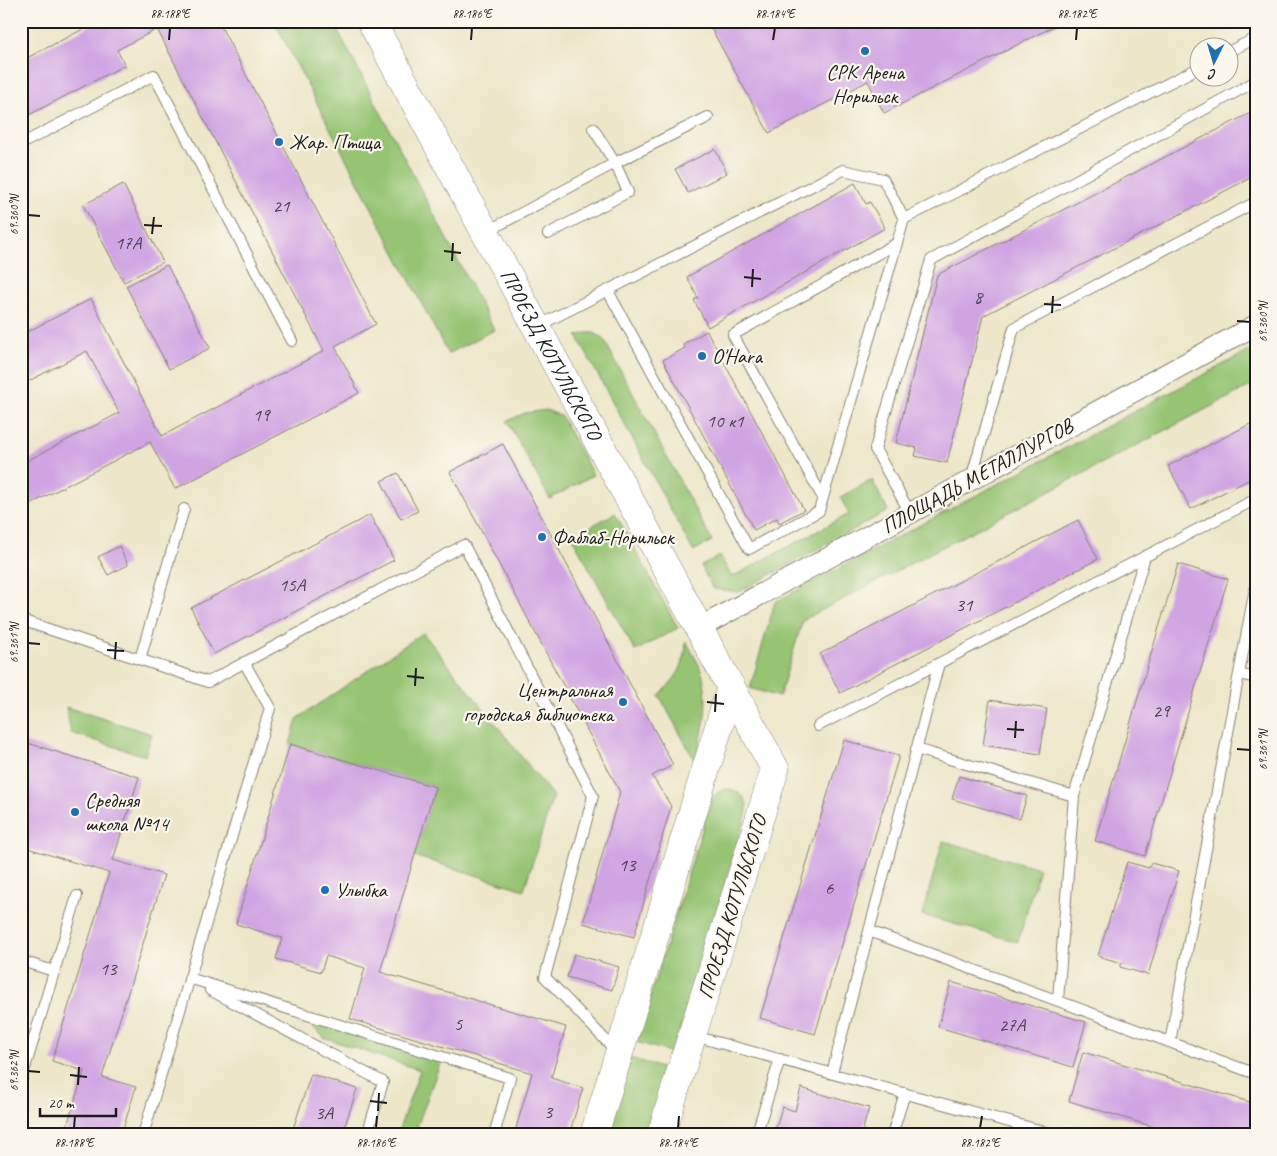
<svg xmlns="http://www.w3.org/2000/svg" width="1277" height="1156" viewBox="0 0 1277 1156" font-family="Caveat,sans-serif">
<rect width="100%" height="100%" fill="#fbf7ec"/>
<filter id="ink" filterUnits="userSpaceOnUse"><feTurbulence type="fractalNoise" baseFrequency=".02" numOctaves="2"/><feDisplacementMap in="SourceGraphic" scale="10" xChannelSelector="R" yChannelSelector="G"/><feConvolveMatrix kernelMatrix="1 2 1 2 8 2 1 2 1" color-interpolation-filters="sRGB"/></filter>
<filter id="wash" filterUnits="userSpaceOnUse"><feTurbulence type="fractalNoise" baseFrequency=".0096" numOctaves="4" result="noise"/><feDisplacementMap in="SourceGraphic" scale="20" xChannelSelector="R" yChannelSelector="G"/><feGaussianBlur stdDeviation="1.12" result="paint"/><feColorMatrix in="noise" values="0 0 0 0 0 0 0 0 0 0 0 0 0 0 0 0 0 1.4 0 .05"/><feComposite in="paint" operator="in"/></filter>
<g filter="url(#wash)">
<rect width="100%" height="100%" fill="#ede6c9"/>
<!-- green -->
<path fill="#96c473" stroke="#597048" d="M274 21H333L494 330 448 354Z
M587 333H594L603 338 712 541 693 551 577 336Z
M1256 347V383L803 620 779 697 750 688 775 602Z
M546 410 561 416 593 475 550 499 507 421 525 413Z
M872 480 888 511 739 592 713 589 701 566 720 556 732 577 849 514 840 497Z
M615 513 678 628 635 651 572 537Z
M423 633 553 796 524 890 414 856 435 787 290 744 297 719Z
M686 641C690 649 695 657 699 665 712 696 704 730 695 761L659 695C677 678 685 667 686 641Z
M66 707 152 734 145 756 71 733Z
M728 789C741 791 748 798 747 812L673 1053 636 1042 711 801C715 794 719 790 728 789Z
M943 841 1039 868 1018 942 922 915Z
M303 1017 441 1061 414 1135H397L420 1070 324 1038Z
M631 1058 668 1070 647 1135H607Z"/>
<g id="blocks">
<!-- building -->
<path fill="#d0a4e3" d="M99 21H102L103 23 107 21H218L376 324 335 346 359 393 175 489 150 442 21 509V464L119 413 87 351 21 385V335L91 299 162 436 324 351 157 29 117 50 125 65 21 119V61Z
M707 21H1064L884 113 868 81 769 133Z
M1256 110V175L983 316 947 463 915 456 917 448 896 443 937 275Z
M715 149 727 173 688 193 675 169Z
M855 183 866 204 870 202 885 228 708 327 694 300 698 298 687 277Z
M123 184 163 262 124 282 83 205Z
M167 265 210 348 169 369 126 286Z
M707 331 804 510 779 523 777 518 754 530 663 360 685 348 683 344Z
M1256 421V476L1191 509 1168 466Z
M503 444 673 765 652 776 671 806 634 937 583 923 620 792 450 472Z
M398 473 418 511 401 519 381 481Z
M370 515 394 560 214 654 191 608Z
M1078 520 1098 559 840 693 820 654Z
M119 546 128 565 108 575 98 557Z
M1178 564 1228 579 1145 856 1095 841Z
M990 700 1047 709 1040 754 983 745Z
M844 740 899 756 815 1034 760 1018Z
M21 741 139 777 113 860 164 875 102 1077 136 1087 121 1135H64L84 1071 52 1061 109 873 21 846Z
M290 744 435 787 380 972 566 1027 551 1078 583 1088 569 1135H514L532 1073 350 1019 365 968 326 956 321 972 276 959 282 938 236 924Z
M959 776 1027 796 1020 819 952 799Z
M1127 862 1149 868 1151 863 1179 871 1148 975 1120 967 1122 963 1098 956Z
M574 954 619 967 612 990 567 977Z
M951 982 1086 1022 1073 1067 938 1027Z
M1083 1052 1256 1104V1135H1180L1069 1101Z
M311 1074 357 1089 342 1135H291Z
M801 1088 869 1108 861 1135H774L782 1107 795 1111Z"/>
</g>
</g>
<g filter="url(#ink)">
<use href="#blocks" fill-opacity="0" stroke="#848172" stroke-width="1"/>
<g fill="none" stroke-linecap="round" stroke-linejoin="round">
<!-- lane casing -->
<g stroke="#848172" stroke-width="12">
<path id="lane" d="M1230 51 1256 38
M21 144 154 75 292 341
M486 232 615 163 593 128
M548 234 628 192 615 163 708 117
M608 291 749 549 819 511 904 219
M538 326 843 170 883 179 904 219 1200 67
M971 479 1014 328 1256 202
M823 498 733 335 897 243
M910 513 875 449 931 260 1256 81
M21 620 208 682 464 545 593 796 545 977 617 1052
M140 659 184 509
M1239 674 1256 678
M818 726 1256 499
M916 749 1074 796
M869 931 1256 1074
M21 961 54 971
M189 978 510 1078 494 1135
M210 990 383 1082 367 1135
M1058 1000 1074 796 1145 556
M694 1036 1057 1135
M1170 1042 1256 583
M832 1073 939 663
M21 1081 77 896
M143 1135 270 708 244 662
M756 1135 780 1059
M892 1135 905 1093"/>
</g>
<!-- street casing -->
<g stroke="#848172" stroke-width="22">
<path id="street" d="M699 628 1256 325"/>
</g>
<!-- secondary casing -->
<g stroke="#848172" stroke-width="29">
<g id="secondary">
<path id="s1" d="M371 21 775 769 661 1135"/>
<path d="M594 1135 731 687"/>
</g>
</g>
<!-- lane -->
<use href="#lane" stroke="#fff" stroke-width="10"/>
<!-- street -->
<use href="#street" stroke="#fff" stroke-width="20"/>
<!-- secondary -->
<use href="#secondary" stroke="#fff" stroke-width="28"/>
</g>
</g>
<!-- ticks -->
<path fill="none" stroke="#1c1c1c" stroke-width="2" d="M169 40 170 28M471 40 472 28M773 40 775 28M1076 40 1077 28M28 215 40 216M144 225 162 226M152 234 154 217M444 251 461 253M452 261 453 243M744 277 761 279M752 287 753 269M1044 304 1061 305M1052 313 1053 296M1237 321 1250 322M28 643 40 644M107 650 124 651M115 659 116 642M407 676 424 678M415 686 416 668M707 702 724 704M715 712 716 694M1007 729 1024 730M1015 738 1016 721M1237 749 1250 750M28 1071 40 1072M70 1075 87 1077M78 1085 79 1067M370 1101 387 1103M378 1111 379 1093M74 1128 75 1116M376 1128 377 1116M678 1128 679 1116M980 1128 982 1116"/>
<!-- markers -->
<g fill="#1f6fb2" stroke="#fbf7ec" stroke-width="2">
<circle cx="865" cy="51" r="5"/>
<circle cx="279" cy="142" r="5"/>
<circle cx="702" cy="356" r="5"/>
<circle cx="542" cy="537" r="5"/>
<circle cx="623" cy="702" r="5"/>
<circle cx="75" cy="812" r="5"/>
<circle cx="325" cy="890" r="5"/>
</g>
<g text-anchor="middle" stroke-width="4.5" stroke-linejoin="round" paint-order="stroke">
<!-- number labels -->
<g font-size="19" fill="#493e4e">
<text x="281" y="212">21</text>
<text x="128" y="249">17А</text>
<text x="978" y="303">8</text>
<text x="261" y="421">19</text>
<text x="725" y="427">10 к1</text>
<text x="292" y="591">15А</text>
<text x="964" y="611">31</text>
<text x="1161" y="717">29</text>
<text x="627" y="871">13</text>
<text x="829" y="894">6</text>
<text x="108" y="975">13</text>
<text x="458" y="1030">5</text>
<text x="1012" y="1031">27А</text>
<text x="548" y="1118">3</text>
<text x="324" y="1119">3А</text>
</g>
<!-- poi labels -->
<g font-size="21" fill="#1c1c1c" stroke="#fbf7ec" text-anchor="start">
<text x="865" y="79" text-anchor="middle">СРК Арена<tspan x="865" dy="24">Норильск</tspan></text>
<text x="289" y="149">Жар. Птица</text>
<text x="712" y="363">O'Hara</text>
<text x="552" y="544">Фаблаб-Норильск</text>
<text x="613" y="697" text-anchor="end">Центральная<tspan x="613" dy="24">городская библиотека</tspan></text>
<text x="85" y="807">Средняя<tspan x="85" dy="24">школа №14</tspan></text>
<text x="335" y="897">Улыбка</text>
</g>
<!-- street labels -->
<g font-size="21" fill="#1c1c1c" stroke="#fbf7ec">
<text dy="7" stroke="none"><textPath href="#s1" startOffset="379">ПРОЕЗД КОТУЛЬСКОГО</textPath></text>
<text transform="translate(977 476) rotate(-29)" y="7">ПЛОЩАДЬ МЕТАЛЛУРГОВ</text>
<text transform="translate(732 907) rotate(-73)" y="7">ПРОЕЗД КОТУЛЬСКОГО</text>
</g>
</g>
<!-- margin -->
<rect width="1277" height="1156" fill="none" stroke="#fbf7ec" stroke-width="55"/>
<!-- north arrow -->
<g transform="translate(1214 62) rotate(185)"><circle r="24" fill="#fbf7ec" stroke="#a29f99"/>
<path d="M0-4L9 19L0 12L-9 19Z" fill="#1f6fb2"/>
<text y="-8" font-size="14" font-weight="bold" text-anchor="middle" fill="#1c1c1c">С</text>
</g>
<!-- scale -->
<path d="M40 1108v8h76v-8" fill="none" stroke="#1c1c1c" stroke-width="2.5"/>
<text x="48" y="1108" font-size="15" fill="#1c1c1c" stroke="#fbf7ec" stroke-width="4" paint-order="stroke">20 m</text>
<rect x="28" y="28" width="1222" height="1100" fill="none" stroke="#1c1c1c" stroke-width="2"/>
<g font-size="12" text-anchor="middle" fill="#1c1c1c">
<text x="170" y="18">88.188°E</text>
<text x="472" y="18">88.186°E</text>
<text x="775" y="18">88.184°E</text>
<text x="1077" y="18">88.182°E</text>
<text transform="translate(14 215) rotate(-90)" y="4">69.360°N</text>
<text transform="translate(1263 322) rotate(-90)" y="4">69.360°N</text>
<text transform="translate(14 643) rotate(-90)" y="4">69.361°N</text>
<text transform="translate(1263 750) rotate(-90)" y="4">69.361°N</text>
<text transform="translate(14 1071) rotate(-90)" y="4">69.362°N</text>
<text x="74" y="1147">88.188°E</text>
<text x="376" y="1147">88.186°E</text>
<text x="678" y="1147">88.184°E</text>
<text x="980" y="1147">88.182°E</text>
</g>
</svg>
